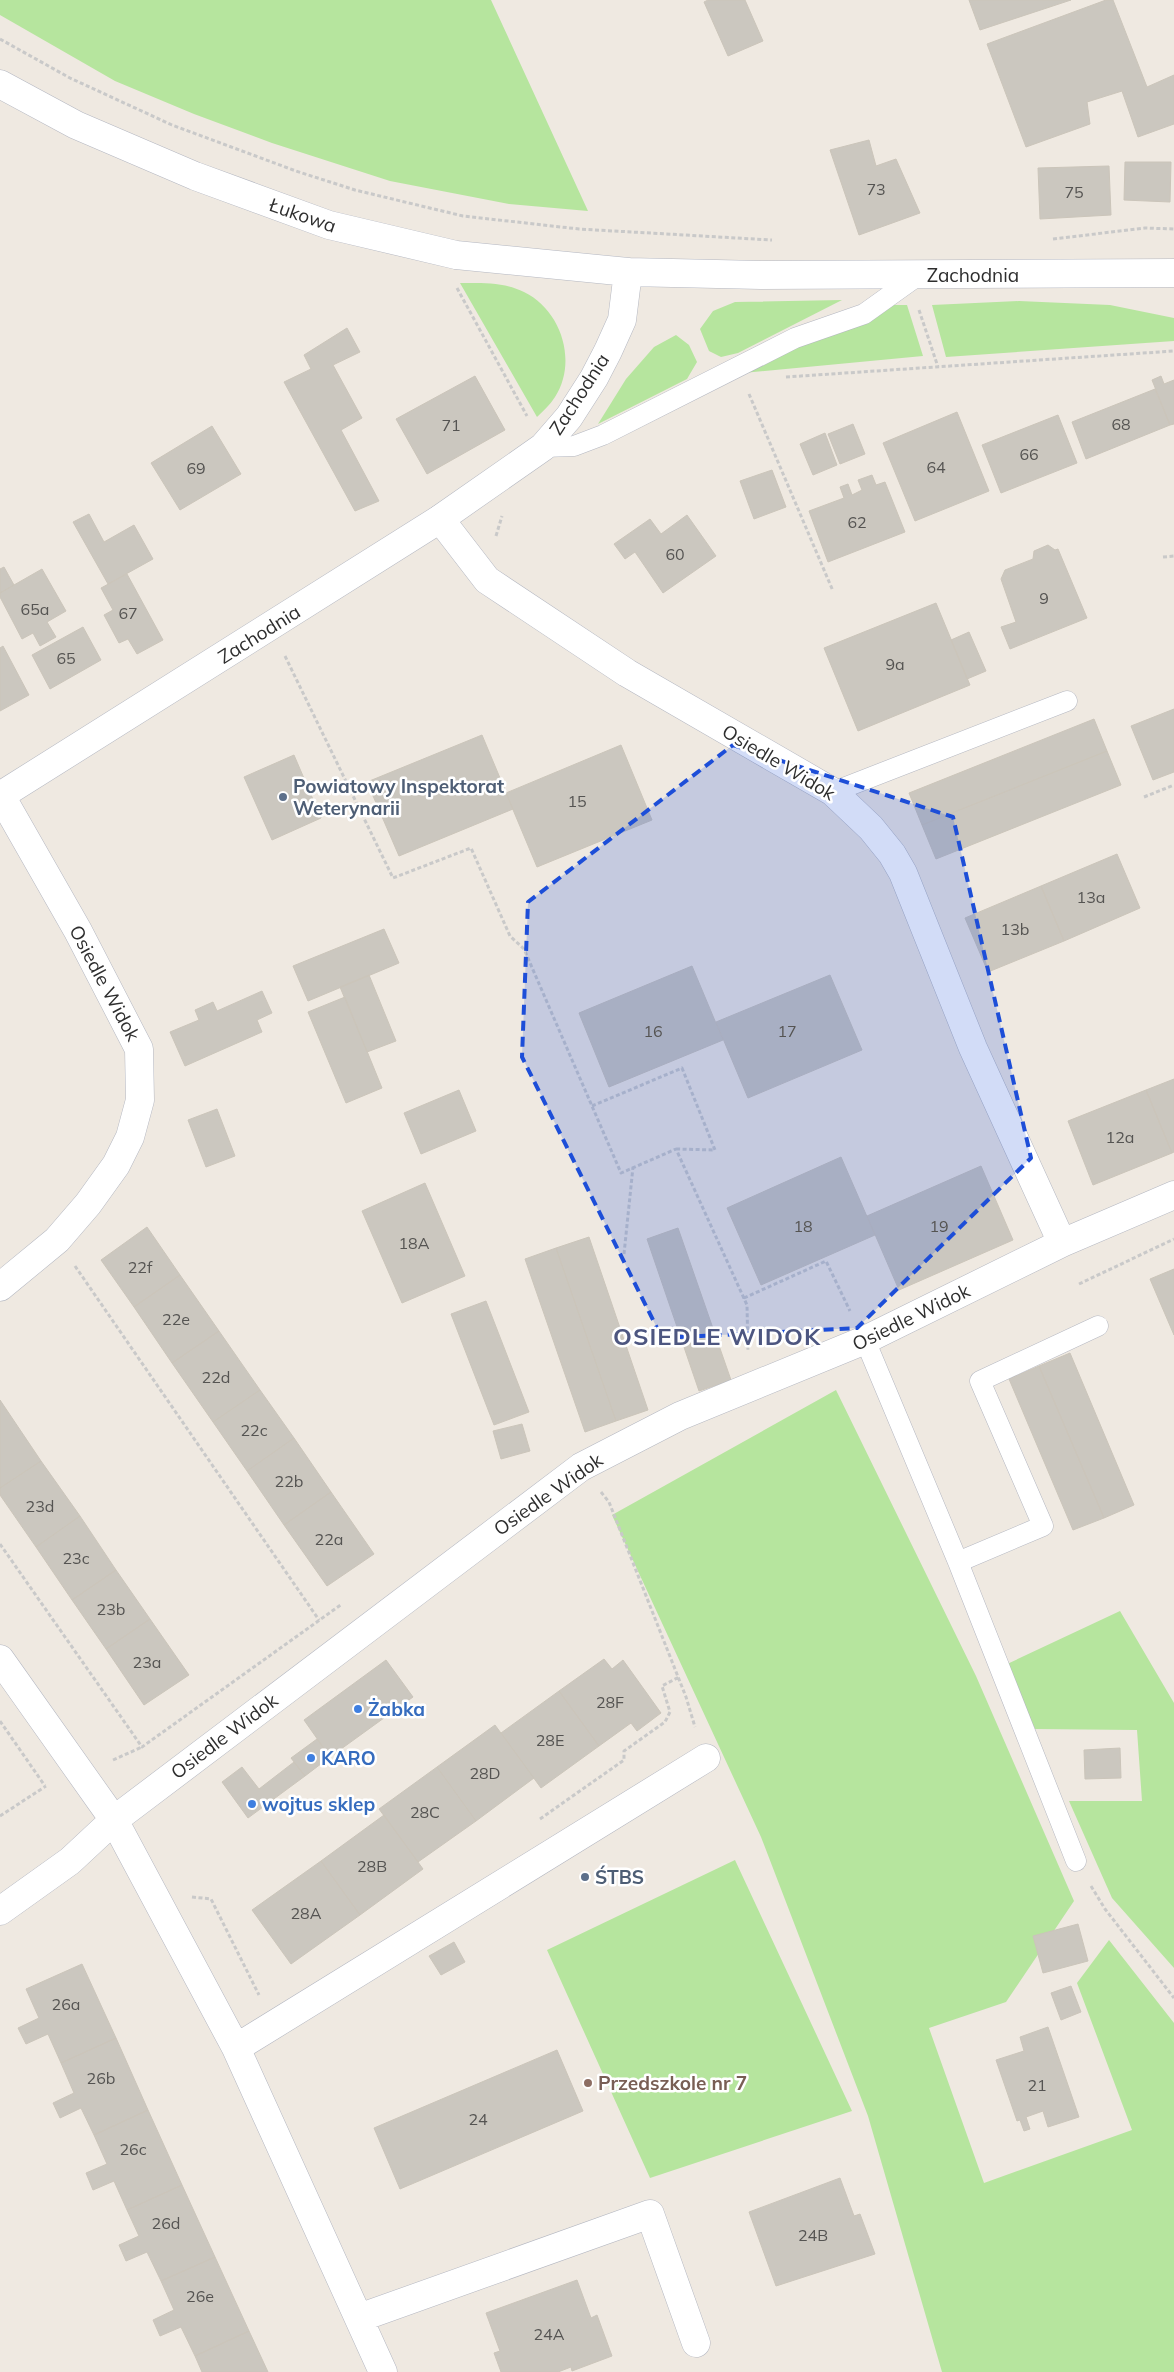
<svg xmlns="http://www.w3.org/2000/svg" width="1174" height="2372" viewBox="0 0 1174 2372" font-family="Mulish,sans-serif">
<rect width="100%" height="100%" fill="#efe9e1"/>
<!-- green -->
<path fill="#b6e59e" d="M0 0H491L588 211 509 204 390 181 272 143 194 114 115 81 0 15Z
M460 283C482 283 504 282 524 292 561 310 578 361 555 397 550 405 543 411 537 417Z
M842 300 738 353 721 357 709 351 700 329 713 311 735 302Z
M1019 301 1110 305 1174 318V341L946 357 932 305Z
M881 305H907L923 356 743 373Z
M676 335 689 345 697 362 687 379 598 424 626 379 654 347Z
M836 1390 976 1676 1074 1901 1006 2002 929 2028 984 2183 1132 2130 1077 1983 1109 1940 1174 2023V2372H942L868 2116 761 1837 612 1515Z
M1120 1611 1174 1703V1968L1112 1898 1069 1801H1142L1137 1730 1035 1729 1005 1665Z
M735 1860 852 2111 650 2178 547 1950Z"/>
<!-- building -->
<path fill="#cbc7bf" stroke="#cbc5ba" d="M708 0H745L763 41 728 56 704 2Z
M969 0H1071L980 30Z
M1106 0H1113L1147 87 1174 75V124L1138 137 1122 91 1087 102 1090 124 1026 147 987 44Z
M869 140 876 166 896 159 920 213 859 235 830 150Z
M1125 162H1171L1170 202 1124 200Z
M1109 166 1111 215 1040 219 1038 168Z
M347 328 360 352 333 365 362 418 341 430 379 501 355 511 284 382 311 369 304 355Z
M475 376 505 430 427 474 396 419Z
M1161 376 1164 384 1174 380V424L1170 425 1152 380Z
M1155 389 1170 425 1086 459 1072 422Z
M957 412 989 491 915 521 883 443Z
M1058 415 1077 463 1001 493 982 445Z
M853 424 865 454 840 464 828 434Z
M212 426 241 474 180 510 151 463Z
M825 433 837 465 813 475 800 444Z
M772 470 786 507 754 519 740 481Z
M872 475 876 485 885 482 905 532 828 562 809 511 844 498 840 487 848 484 852 495 862 490 858 480Z
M89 514 104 542 134 525 153 559 108 584 73 522Z
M687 515 716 556 663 593 635 552 625 559 614 544 650 519 661 534Z
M1048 545 1055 550 1058 549 1087 618 1010 649 1001 627 1016 622 1001 579 1005 570 1033 559 1034 551Z
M4 567 14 585 0 593V569Z
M42 569 66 611 47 622 56 637 40 646 33 633 22 639 0 597V593Z
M127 574 163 640 137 654 128 639 119 643 104 615 113 610 101 588Z
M936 603 970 685 858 731 824 648Z
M83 627 101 660 50 689 32 655Z
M969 632 986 671 967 679 951 640Z
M3 646 29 695 0 711V648Z
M1174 709V772L1153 780 1131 726Z
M1094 719 1107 751 922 825 909 793Z
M482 735 513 809 399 856 367 782Z
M621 745 652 820 537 867 506 793Z
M1107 751 1121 785 936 859 922 825Z
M294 755 321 818 272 840 244 777Z
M1117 854 1140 908 1064 941 1041 886Z
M1041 886 1064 941 988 972 965 918Z
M384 929 399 963 308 1001 293 966Z
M692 966 723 1040 609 1087 579 1013Z
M369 975 396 1041 367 1052 340 987Z
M830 975 862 1050 748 1098 716 1022Z
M262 991 272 1013 257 1020 262 1032 185 1066 170 1032 199 1020 195 1010 213 1002 217 1011Z
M345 997 382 1088 346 1103 308 1012Z
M1174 1079V1152L1172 1153 1146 1090Z
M459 1090 476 1131 421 1154 404 1113Z
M1146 1090 1172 1153 1093 1185 1068 1121Z
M217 1109 235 1156 206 1167 188 1120Z
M841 1157 875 1235 761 1285 727 1208Z
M981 1166 1013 1240 899 1290 867 1216Z
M425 1183 465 1276 402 1303 362 1211Z
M147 1227 180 1275 134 1307 101 1260Z
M678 1228 731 1380 699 1391 647 1239Z
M589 1237 648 1410 616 1421 556 1248Z
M556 1248 616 1421 585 1432 525 1259Z
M1174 1269V1335L1150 1279Z
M180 1275 219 1331 172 1363 134 1307Z
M486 1301 529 1412 494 1425 451 1314Z
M219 1331 260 1390 213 1422 172 1363Z
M1070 1353 1134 1505 1104 1518 1039 1366Z
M1039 1366 1104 1518 1073 1530 1009 1379Z
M260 1390 294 1438 247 1471 213 1422Z
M0 1400 41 1461 0 1488Z
M522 1424 530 1451 501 1459 493 1431Z
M294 1438 331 1492 284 1525 247 1471Z
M41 1461 80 1516 36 1547 0 1495V1488Z
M331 1492 374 1554 327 1586 284 1525Z
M80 1516 116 1570 72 1600 36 1547Z
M116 1570 150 1619 106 1649 72 1600Z
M150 1619 189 1675 144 1705 106 1649Z
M604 1659 612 1669 623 1660 661 1713 637 1731 631 1723 599 1746 559 1691Z
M386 1660 413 1697 330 1757 304 1720Z
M559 1691 599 1746 541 1788 501 1733Z
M495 1725 534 1778 476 1821 437 1767Z
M317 1739 330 1757 305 1776 291 1758Z
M1120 1748 1121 1778 1085 1779 1084 1750Z
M294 1762 305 1776 248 1818 222 1782 242 1767 259 1789Z
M437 1767 476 1821 418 1862 379 1809Z
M384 1815 423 1869 360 1915 321 1861Z
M321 1861 360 1915 291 1964 252 1910Z
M1078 1924 1088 1961 1043 1973 1033 1936Z
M454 1942 465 1962 441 1975 429 1956Z
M82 1964 116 2038 61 2063 48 2034 26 2044 18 2028 39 2018 26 1989Z
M1071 1986 1081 2012 1061 2020 1051 1993Z
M1048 2027 1079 2117 1048 2127 1043 2111 1026 2117 1030 2129 1024 2131 1020 2120 1017 2121 996 2060 1024 2051 1020 2037Z
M116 2038 148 2110 94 2135 81 2108 60 2118 53 2103 74 2093 61 2063Z
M557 2050 583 2111 400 2189 374 2128Z
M148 2110 182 2185 127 2210 114 2181 93 2190 86 2173 107 2164 94 2135Z
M840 2178 854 2216 860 2214 875 2254 776 2286 749 2212Z
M182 2185 215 2257 161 2281 147 2252 126 2261 119 2245 139 2236 127 2210Z
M215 2257 249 2331 195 2356 181 2327 160 2336 153 2320 174 2310 161 2281Z
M577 2280 591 2318 597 2315 612 2356 572 2371 571 2367 558 2372H501L494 2353 500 2351 486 2313Z
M249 2331 268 2372H202L195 2356Z"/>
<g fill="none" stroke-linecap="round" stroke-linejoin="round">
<!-- service casing -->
<g stroke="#b4b7c1" stroke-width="21">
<path id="service" d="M543 447 574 446 603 435 795 338 864 314 920 274
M833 792 1067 701
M865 1340 958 1562 1076 1861
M958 1562 1043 1526 980 1381 1098 1326"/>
</g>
<!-- minor casing -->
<g stroke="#b4b7c1" stroke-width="29">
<path id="minor" d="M1062 1243 1174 1195
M0 1287 57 1240 88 1204 116 1165 130 1137 140 1100 139 1049 78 931 1 796
M0 1659 114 1820 236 2048 383 2372
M0 1911 70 1861 114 1820 581 1467 680 1416 865 1340 1062 1243 973 1048 903 873 892 854 871 828 833 792 627 673 487 580 440 519
M236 2048 706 1758
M359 2318 650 2214 696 2343"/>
</g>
<!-- tertiary casing -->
<g stroke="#b4b7c1" stroke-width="29">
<path id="tertiary" d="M0 84 76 125 195 176 329 225 456 255 628 272 761 275 1174 273
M0 796 440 519 543 447 569 417 594 378 608 351 622 320 628 272"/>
</g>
<!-- path -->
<path stroke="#c9c9c9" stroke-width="3" stroke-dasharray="4 2.5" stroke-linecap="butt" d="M0 39 70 78 172 125 296 171 355 190 463 216 579 229 772 240
M1053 239 1145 228 1174 229
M457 288 527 416
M919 310 938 367
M786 377 1174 351
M749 394 833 591
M496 536 502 516
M1163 557 1174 556
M285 656 393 878 471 848 510 936 524 949 621 1173 676 1149 747 1305 748 1352
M1144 797 1174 785
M592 1106 682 1068 715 1150 676 1149
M624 1254 633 1167
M75 1266 319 1620
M1079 1284 1174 1239
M744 1298 826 1261 850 1311
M601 1492 609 1502 686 1697 695 1727
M0 1544 142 1747 342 1604
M0 1721 45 1786
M113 1760 142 1747
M0 1816 46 1786
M540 1819 624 1760V1751L665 1722 670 1712 662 1686 679 1677
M1091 1886 1105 1909 1174 1998
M192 1897 211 1899 259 1995"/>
<!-- service -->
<use href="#service" stroke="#fff" stroke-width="20"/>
<!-- minor -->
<use href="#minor" stroke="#fff" stroke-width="28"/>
<!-- tertiary -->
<use href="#tertiary" stroke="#fff" stroke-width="28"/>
</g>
<!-- marked area -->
<path fill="#1d4ed8" fill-opacity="0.2" stroke="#1d4ed8" stroke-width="4" stroke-dasharray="10 6" stroke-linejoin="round" d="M733 745 953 817 1031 1158 857 1328 662 1338 522 1057 528 902Z"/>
<!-- markers -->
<g fill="#5c6f8a" stroke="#fff" stroke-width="2">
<circle cx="283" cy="797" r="5"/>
<circle cx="585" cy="1877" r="5"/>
</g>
<g fill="#3f7fe0" stroke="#fff" stroke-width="2">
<circle cx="358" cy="1709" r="5"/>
<circle cx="311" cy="1758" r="5"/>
<circle cx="252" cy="1804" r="5"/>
</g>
<circle fill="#8d6e63" stroke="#fff" stroke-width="2" cx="588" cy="2083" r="5"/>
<g text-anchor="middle" stroke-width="5" stroke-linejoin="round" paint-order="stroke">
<!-- number labels -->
<g font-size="16" fill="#555452">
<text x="876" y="195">73</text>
<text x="1074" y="198">75</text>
<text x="1121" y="430">68</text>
<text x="451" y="431">71</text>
<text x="1029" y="460">66</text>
<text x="936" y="473">64</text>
<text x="196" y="474">69</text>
<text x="857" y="528">62</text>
<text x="675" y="560">60</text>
<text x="1044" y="604">9</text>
<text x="35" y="615">65a</text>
<text x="128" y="619">67</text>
<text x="66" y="664">65</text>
<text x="895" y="670">9a</text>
<text x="577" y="807">15</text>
<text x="1091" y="903">13a</text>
<text x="1015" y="935">13b</text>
<text x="653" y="1037">16</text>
<text x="787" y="1037">17</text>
<text x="1120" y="1143">12a</text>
<text x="803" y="1232">18</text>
<text x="939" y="1232">19</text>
<text x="414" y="1249">18A</text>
<text x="140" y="1273">22f</text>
<text x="176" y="1325">22e</text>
<text x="216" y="1383">22d</text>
<text x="254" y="1436">22c</text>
<text x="289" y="1487">22b</text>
<text x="40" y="1512">23d</text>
<text x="329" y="1545">22a</text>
<text x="76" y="1564">23c</text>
<text x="111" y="1615">23b</text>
<text x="147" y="1668">23a</text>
<text x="610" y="1708">28F</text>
<text x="550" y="1746">28E</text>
<text x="485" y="1779">28D</text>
<text x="425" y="1818">28C</text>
<text x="372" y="1872">28B</text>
<text x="306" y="1919">28A</text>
<text x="66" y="2010">26a</text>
<text x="101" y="2084">26b</text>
<text x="1037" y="2091">21</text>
<text x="478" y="2125">24</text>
<text x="133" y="2155">26c</text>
<text x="166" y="2229">26d</text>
<text x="813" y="2241">24B</text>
<text x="200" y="2302">26e</text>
<text x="549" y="2340">24A</text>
</g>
<!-- street labels -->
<g font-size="19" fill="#2e2e2e" stroke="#fff">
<text transform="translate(303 215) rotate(19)" y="7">Łukowa</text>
<text x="973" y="282">Zachodnia</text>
<text transform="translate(579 394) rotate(-57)" y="7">Zachodnia</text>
<text transform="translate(259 634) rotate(-32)" y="7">Zachodnia</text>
<text transform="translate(779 762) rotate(31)" y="7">Osiedle Widok</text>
<text transform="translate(105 983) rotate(62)" y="7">Osiedle Widok</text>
<text transform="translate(911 1317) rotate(-26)" y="7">Osiedle Widok</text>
<text transform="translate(548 1494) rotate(-35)" y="7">Osiedle Widok</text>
<text transform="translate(224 1736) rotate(-37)" y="7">Osiedle Widok</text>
</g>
<!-- service labels -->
<g font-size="19" font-weight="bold" fill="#4e5e75" stroke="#fff" text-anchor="start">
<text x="293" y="793">Powiatowy Inspektorat<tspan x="293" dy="22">Weterynarii</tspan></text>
<text x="595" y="1884">ŚTBS</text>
</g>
<!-- shop labels -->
<g font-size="19" font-weight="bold" fill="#366cbe" stroke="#fff" text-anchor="start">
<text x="368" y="1716">Żabka</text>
<text x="321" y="1765">KARO</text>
<text x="262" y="1811">wojtus sklep</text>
</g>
<!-- education labels -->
<g font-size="19" font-weight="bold" fill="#785e54" stroke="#fff" text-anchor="start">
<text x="598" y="2090">Przedszkole nr 7</text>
</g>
<!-- district labels -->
<g font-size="24" font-weight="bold" letter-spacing="1" fill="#4d5680" stroke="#fff">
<text x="717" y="1345">OSIEDLE WIDOK</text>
</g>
</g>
</svg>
